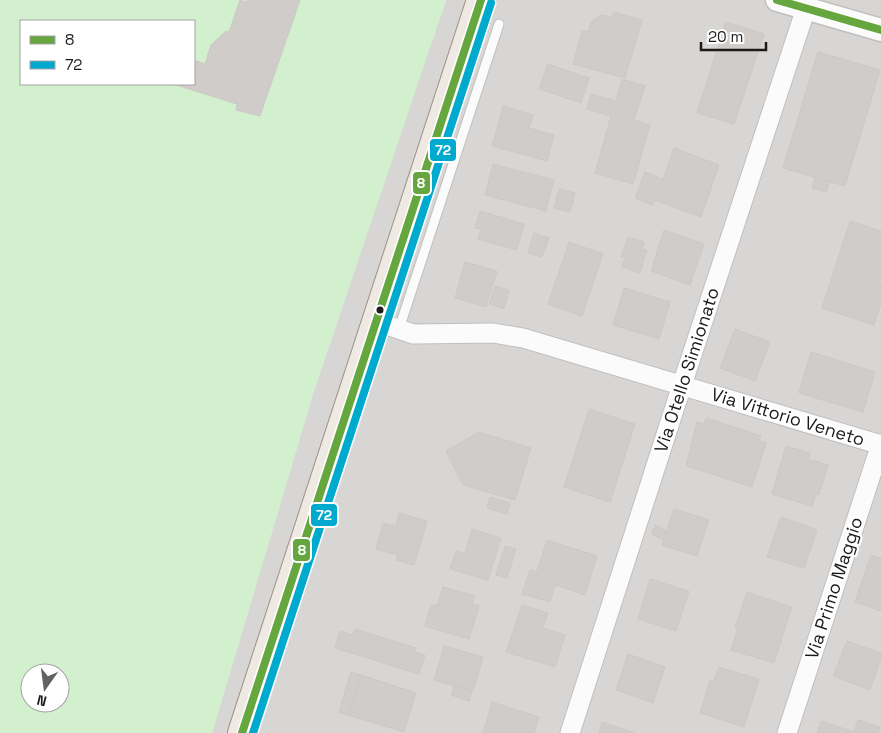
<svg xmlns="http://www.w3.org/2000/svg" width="881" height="733" viewBox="0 0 881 733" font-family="'Space Grotesk',sans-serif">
<rect width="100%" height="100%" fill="#e9e6e3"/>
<!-- residential -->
<path fill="#d8d6d5" d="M446 0H881V733H212L314 391Z"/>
<!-- park -->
<path fill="#d2efce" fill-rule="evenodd" d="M0 0H446L314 391 212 733H0ZM21 21H194V84H21ZM30 673H60V703H30Z"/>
<!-- building -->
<path fill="#d0ccca" stroke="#ccc8c5" d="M240 0 247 2V0H300L260 116 236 110 237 104 173 84H194V60L205 64 211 45 226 31 229 32Z
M614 12 642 20 625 78 573 64 582 31 588 32 591 22 601 15 612 17Z
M726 22 764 34 734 124 697 113Z
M818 52 880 70 845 186 783 168Z
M548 64 589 78 581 103 539 89Z
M622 79 645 86 634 120 650 125 633 184 595 173 611 116 587 109 591 94 616 101Z
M503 106 533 115 529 128 554 135 547 161 492 146Z
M674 148 719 165 701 217 655 200 653 205 635 198 645 172 663 179Z
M493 164 554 180 546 211 485 195Z
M815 177 830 182 826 192 812 188Z
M559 189 575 193 570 212 554 208Z
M480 211 524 224 517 250 478 239 481 229 475 228Z
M850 221 881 231V277L878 282 881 283V303L874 325 822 308Z
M664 230 704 244 690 285 651 271Z
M534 233 549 238 542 257 528 253Z
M628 237 644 242 642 249 647 250 640 273 622 267 625 257H621Z
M569 242 603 254 582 316 548 304Z
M465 262 497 271 486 307 455 298Z
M495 286 509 290 504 309 489 304Z
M624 288 670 302 659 339 613 325Z
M735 329 770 342 755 381 720 368Z
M811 352 875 372 863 412 799 393Z
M589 409 635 424 610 502 564 487Z
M706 418 761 436 759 441 766 443 752 487 686 466 697 422 704 424Z
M479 432 531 448 515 500 463 485 446 451Z
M786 446 810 453 808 459 828 465 819 495 816 494 812 506 772 494Z
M490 497 510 503 507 514 487 508Z
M674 509 709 520 697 556 662 545Z
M399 513 427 521 414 565 396 560 398 555 376 549 383 523 396 526Z
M781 517 817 530 804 568 767 557Z
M655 525 667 531 664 540 652 534Z
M472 529 501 538 488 580 450 569 456 551 465 554Z
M547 540 597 556 585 595 555 585 550 602 522 594 530 570 537 572Z
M505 546 516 549 507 578 496 575Z
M871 555 881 558V611L855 602Z
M650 579 689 591 676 631 638 619Z
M443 587 475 596 472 604 479 606 469 639 425 626 431 605 437 606Z
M747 592 792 607 774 663 731 650 738 628 735 627Z
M522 605 548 613 543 628 565 635 555 667 506 652Z
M355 629 416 648 414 652 425 655 419 674 335 648 340 631 353 635Z
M847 641 881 653V659L870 690 833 676Z
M444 646 483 657 473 691 434 680Z
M628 654 665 667 653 703 616 690Z
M719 667 759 679 744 727 700 713 710 680 714 681Z
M351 672 361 675 348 715 339 712Z
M361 675 416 693 404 732 348 715Z
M454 686 472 690 469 701 451 695Z
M492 702 539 717 534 733H483Z
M858 720 880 727 878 733H817L821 721 854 732Z
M602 722 635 733H599Z"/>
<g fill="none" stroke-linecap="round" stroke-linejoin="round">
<!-- service casing -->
<g stroke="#c0bfbe" stroke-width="11">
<path id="service" d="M399 329 499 24"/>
</g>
<!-- minor casing -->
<g stroke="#c0bfbe" stroke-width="21">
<path id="minor" d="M375 321 413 334 493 333 523 338 881 445
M570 733 682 385 806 8
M787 733 881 444"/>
</g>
<!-- tertiary casing -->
<g stroke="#c0bfbe" stroke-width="25">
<path id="tertiary" d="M777 0 881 30"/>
</g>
<!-- primary casing -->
<g stroke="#9d9182" stroke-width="30">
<path id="primary" d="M242 733 481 0"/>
</g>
<!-- service -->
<use href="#service" stroke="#fcfbfb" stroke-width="9"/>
<!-- minor -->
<use href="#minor" stroke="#fcfbfb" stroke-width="19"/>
<!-- tertiary -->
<use href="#tertiary" stroke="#fcfbfb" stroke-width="22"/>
<!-- primary -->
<use href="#primary" stroke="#efe9e3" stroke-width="28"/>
<!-- bus-1 casing -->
<g stroke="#fff" stroke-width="11">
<path id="bus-1" d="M777 0 881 30
M242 733 481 0"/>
</g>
<!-- bus-2 casing -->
<g stroke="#fff" stroke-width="11">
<path id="bus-2" d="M253 733 491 3"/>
</g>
<!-- bus-1 -->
<use href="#bus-1" stroke="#65a63e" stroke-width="8"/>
<!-- bus-2 -->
<use href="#bus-2" stroke="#00a9ce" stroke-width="8"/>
</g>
<!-- markers -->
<circle fill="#1b1b1b" stroke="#fff" stroke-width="2" cx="380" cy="310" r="4.5"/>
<g text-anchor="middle" stroke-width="4.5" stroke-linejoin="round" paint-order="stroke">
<!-- street labels -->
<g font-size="18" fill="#1b1b1b" stroke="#fff">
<text transform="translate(687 370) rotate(-72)" y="6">Via Otello Simionato</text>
<text transform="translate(788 417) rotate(17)" y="6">Via Vittorio Veneto</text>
<text transform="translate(834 588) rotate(-72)" y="6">Via Primo Maggio</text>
</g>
</g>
<g stroke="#fff" stroke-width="2">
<rect x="429" y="138" width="28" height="24" rx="5" fill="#00a9ce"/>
<rect x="412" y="171" width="19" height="24" rx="5" fill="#65a63e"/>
<rect x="310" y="503" width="28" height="24" rx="5" fill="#00a9ce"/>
<rect x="292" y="538" width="19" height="24" rx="5" fill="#65a63e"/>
</g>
<g font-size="14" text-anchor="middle" font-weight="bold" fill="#fff">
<text x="443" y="155">72</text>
<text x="421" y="188">8</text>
<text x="324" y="520">72</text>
<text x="302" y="555">8</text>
</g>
<!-- legend -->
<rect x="20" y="20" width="175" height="65" fill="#ffffff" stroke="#a4a4a4"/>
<rect x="30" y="36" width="25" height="8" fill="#65a63e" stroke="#a4a4a4"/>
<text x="65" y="45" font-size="15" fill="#1b1b1b">8</text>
<rect x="30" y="61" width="25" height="8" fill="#00a9ce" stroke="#a4a4a4"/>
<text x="65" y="70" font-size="15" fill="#1b1b1b">72</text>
<!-- north arrow -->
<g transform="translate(45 688) rotate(194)"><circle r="24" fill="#ffffff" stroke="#a4a4a4"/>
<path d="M0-4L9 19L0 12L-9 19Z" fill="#636261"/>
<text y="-8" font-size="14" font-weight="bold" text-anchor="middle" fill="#1b1b1b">N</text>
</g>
<!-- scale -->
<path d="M701 42v8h65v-8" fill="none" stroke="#1b1b1b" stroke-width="2.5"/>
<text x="708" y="42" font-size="15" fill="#1b1b1b" stroke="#ffffff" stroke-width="4" paint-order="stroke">20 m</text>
</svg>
